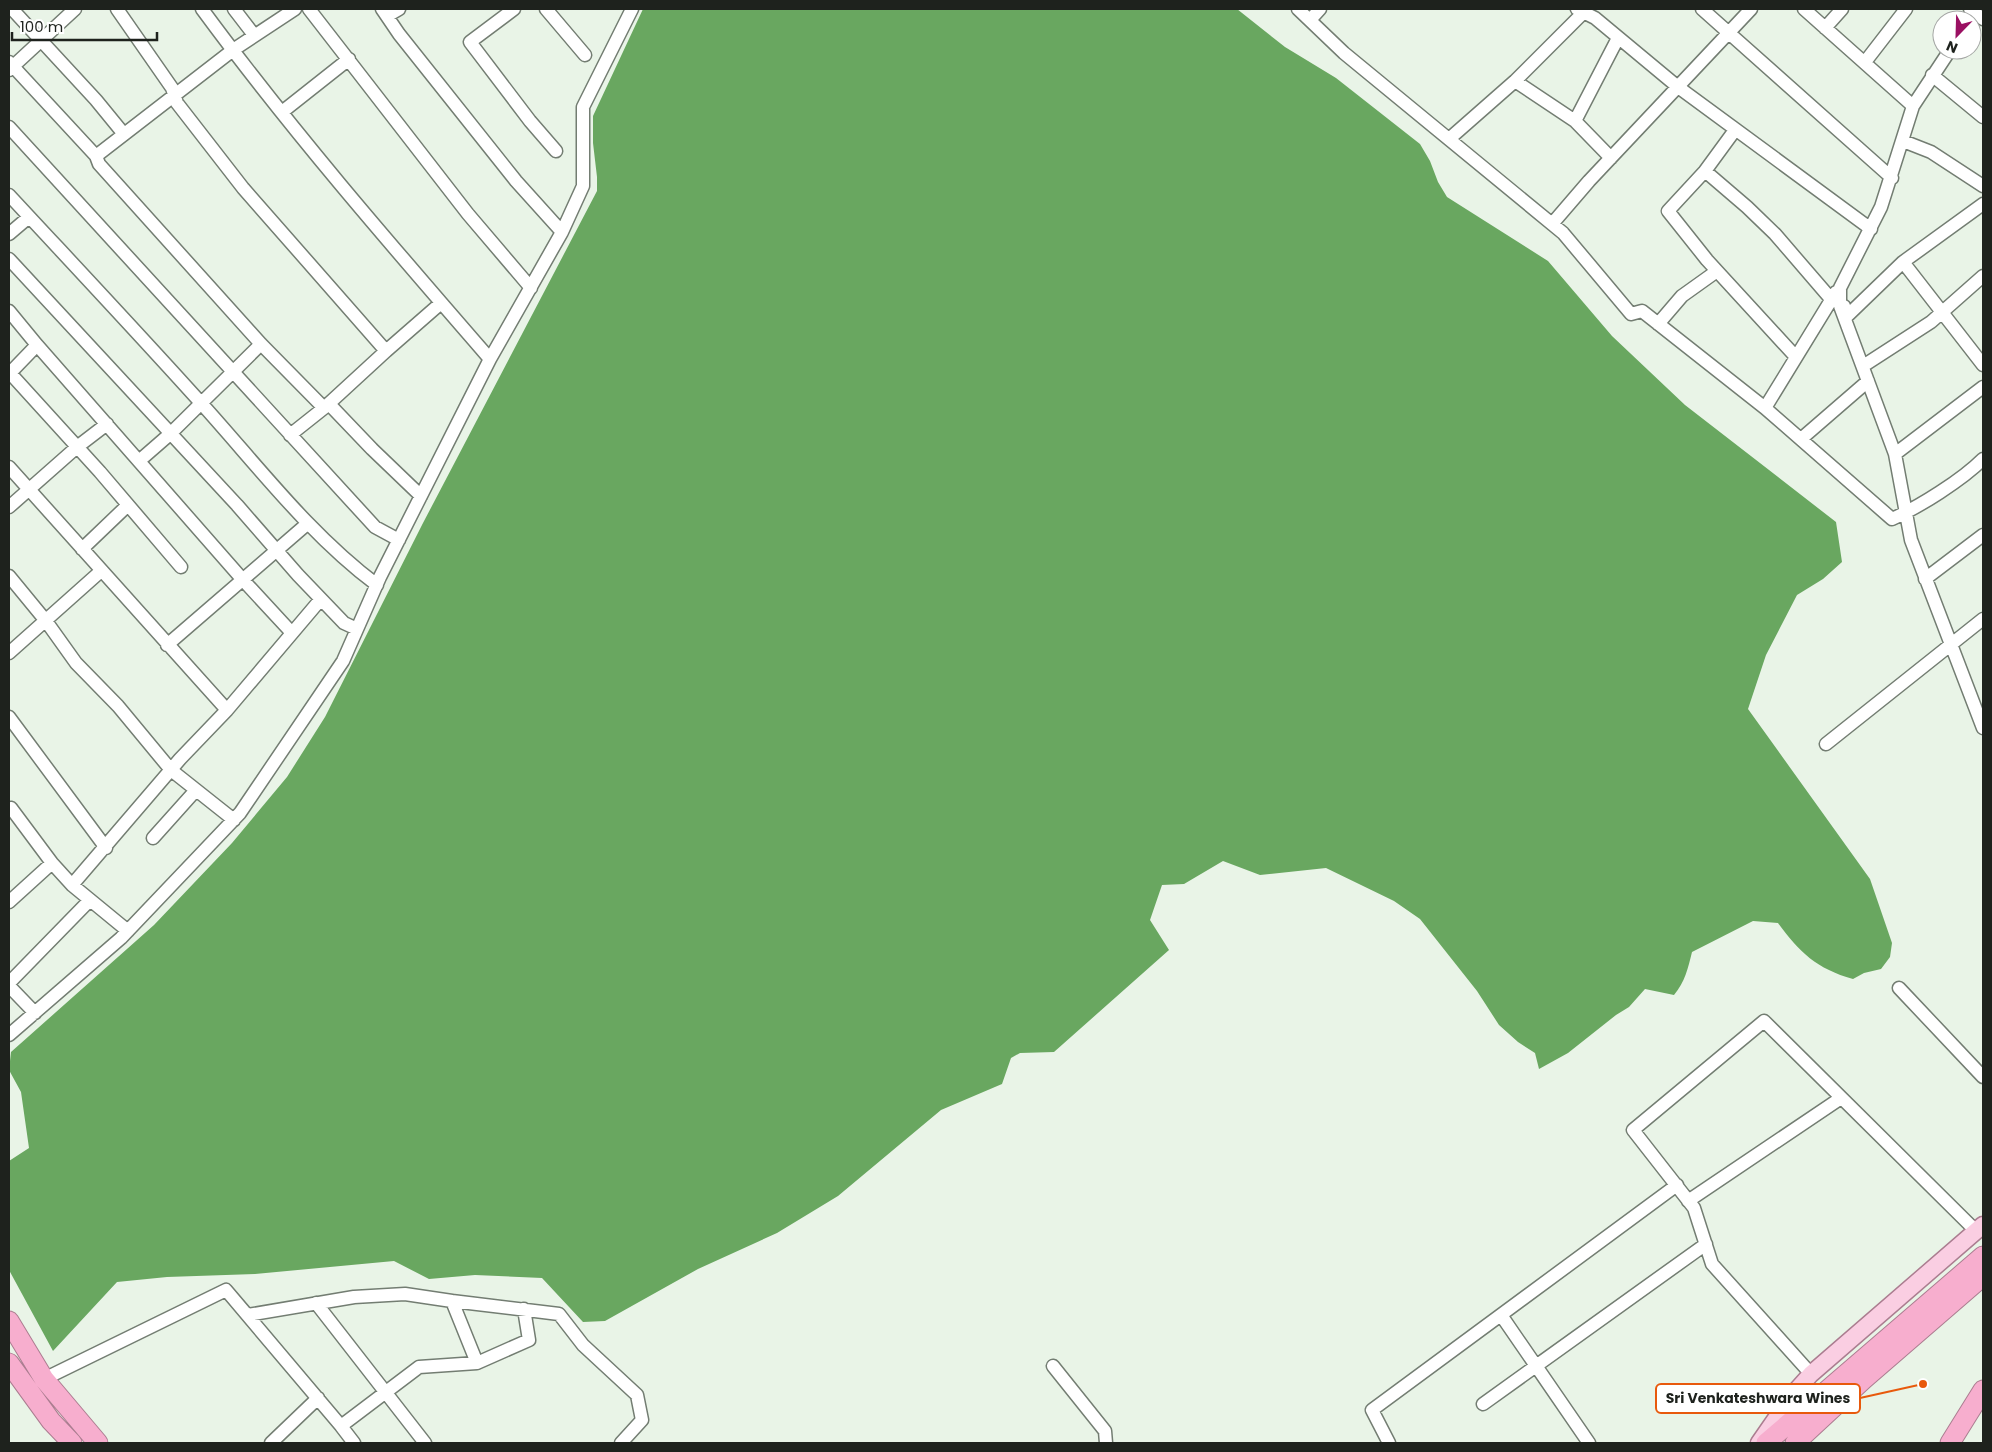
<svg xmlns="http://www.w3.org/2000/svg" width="1992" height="1452" viewBox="0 0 1992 1452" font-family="Poppins,sans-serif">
<rect width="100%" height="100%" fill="#e9f4e7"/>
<!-- water -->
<path fill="#69a760" d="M643 9H1237L1285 47 1336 78 1420 144 1430 161 1438 182 1447 197 1548 261 1612 336 1685 405 1836 522 1842 562 1823 579 1797 595 1766 655 1748 709 1870 879 1892 943 1890 957 1881 969 1864 973 1853 979C1817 969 1799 952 1778 923L1753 921 1692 952C1688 968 1685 982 1674 995L1645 989 1629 1007 1616 1015 1568 1053 1539 1069 1535 1053 1518 1042 1499 1025 1477 991 1420 919 1394 901 1326 868 1260 875 1223 861 1184 884 1162 885 1150 920 1169 950 1054 1052 1020 1053 1011 1058 1002 1084 941 1110 838 1196 777 1233 698 1269 605 1321 583 1322 542 1278 475 1275 429 1279 394 1261 255 1274 167 1277 117 1282 53 1351 9 1270V1161L29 1148 21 1092 9 1070 11 1052 154 925 232 843 287 777 325 717 423 523 597 191V177L593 143V116Z"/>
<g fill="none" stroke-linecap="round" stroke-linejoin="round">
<!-- minor casing -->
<g stroke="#737d72" stroke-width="15">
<path id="minor" d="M12 9 96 100 123 133
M117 9 172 88 177 103 243 188 386 351 441 303
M202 9C291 130 391 245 490 359L562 232 583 186V107L632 9
M234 9 254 35
M309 9 468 214 531 288
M382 9 399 34 516 181 562 232
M514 9 470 42 530 121 556 151
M546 9 585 55
M1298 9 1344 53 1563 233 1631 314 1642 311 1765 408 1892 519C1919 507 1962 480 1983 459
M1577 9 1595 18 1678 87 1871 229
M1702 9 1892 178
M1804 9 1913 106
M1970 9 1983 19
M387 16 399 9
M1310 20 1320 9
M1825 28 1842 9
M1950 50 1913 106 1881 207 1840 288V306L1895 454 1911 540 1983 728
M9 62 96 156 99 164 261 344 324 408
M1865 62 1906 9
M9 70 75 9
M1932 75 1983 117
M1515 81 1575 121
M282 112 349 59
M9 127 375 527 399 540
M1735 130 1705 171 1668 211 1707 260 1796 357
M1449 139 1515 81 1583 13
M1903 141 1931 152 1983 186
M96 156 233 50 295 9
M1611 158 1575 121 1618 38
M1705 171 1747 207 1775 234 1831 299 1844 306
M9 195C73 264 138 333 201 403 258 466 309 534 377 585
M1552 224 1589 181 1751 9
M9 234 29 217
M9 259 237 505 298 575 344 623 357 629
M1903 262 1983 204
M9 311 37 345
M1845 318 1903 262 1983 365
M1658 324 1682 296 1717 271
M1863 366 1931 322 1983 276
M10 373 37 345 243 580 292 633
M9 374 10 373 100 472 181 567
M329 404 372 449 421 496
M1765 408 1836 292
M290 435 324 408 386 351
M1801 439 1868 381
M1895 454 1983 387
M139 461 170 434 261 344
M9 467 227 710
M9 507 77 447 107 424
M82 549 128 505
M9 576 46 621 76 663 118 706 171 770 234 820
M1925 579 1983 535
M167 645 307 524
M9 653 101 571
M9 717 106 848
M1826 744 1983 619
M11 808 52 863 72 885 128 931
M153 838 196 790
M72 885 180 759 227 710 321 599
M9 902 52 863
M9 983 90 900
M9 986 35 1013
M1899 988 1983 1077
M9 1035 121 938 240 813 343 661 380 577 490 359
M1688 1201 1841 1098
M452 1301 559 1314 583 1345 637 1395 642 1420 621 1443
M316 1303 425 1443
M1501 1315 1589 1443
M477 1363 529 1340 524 1309
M1053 1366 1105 1431 1106 1443
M1811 1374 1712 1264 1694 1208 1633 1130 1764 1021 1976 1231
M44 1379 226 1290 341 1426 419 1367 477 1363 452 1301 405 1294 354 1297 248 1315
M1483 1404 1706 1244
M341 1426 354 1443
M271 1443 318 1398
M1389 1443 1372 1410 1677 1185"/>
</g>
<!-- major casing -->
<g stroke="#ab7d90" stroke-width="19">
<path id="major" d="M1759 1443 1793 1394 1811 1374 1983 1225"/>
</g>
<!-- highway casing -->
<g stroke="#ab7d90" stroke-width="21">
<path id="highway" d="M9 1321 44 1379 98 1443
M9 1363 51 1421 72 1443
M1766 1443 1983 1256
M1795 1443 1864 1379 1983 1276
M1950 1443 1983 1390"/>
</g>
<!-- minor -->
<use href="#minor" stroke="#fff" stroke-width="12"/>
<!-- major -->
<use href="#major" stroke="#facee2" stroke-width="16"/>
<!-- highway -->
<use href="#highway" stroke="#f7aece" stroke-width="19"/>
</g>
<!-- callouts -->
<path fill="none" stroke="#e8590c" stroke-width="2" d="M1923 1384L1860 1398"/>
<circle fill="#e8590c" stroke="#fff" stroke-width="2" cx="1923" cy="1384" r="5"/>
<rect fill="#fff" stroke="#e8590c" stroke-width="2" x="1656" y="1384" width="204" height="29" rx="5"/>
<g font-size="14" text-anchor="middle" font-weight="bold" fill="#1e221d">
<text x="1758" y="1403">Sri Venkateshwara Wines</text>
</g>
<!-- border -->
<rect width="1992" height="1452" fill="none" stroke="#1e221d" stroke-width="20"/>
<!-- north arrow -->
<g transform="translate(1957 35) rotate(203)"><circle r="24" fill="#ffffff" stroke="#a5a7a5"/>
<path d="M0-4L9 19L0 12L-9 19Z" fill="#9a1062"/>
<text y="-8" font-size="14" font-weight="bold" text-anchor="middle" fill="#1e221d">N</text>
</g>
<!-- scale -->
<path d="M12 32v8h145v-8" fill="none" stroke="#1e221d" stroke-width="2.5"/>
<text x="20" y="32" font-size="15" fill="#1e221d" stroke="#ffffff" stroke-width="4" paint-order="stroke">100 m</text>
</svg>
